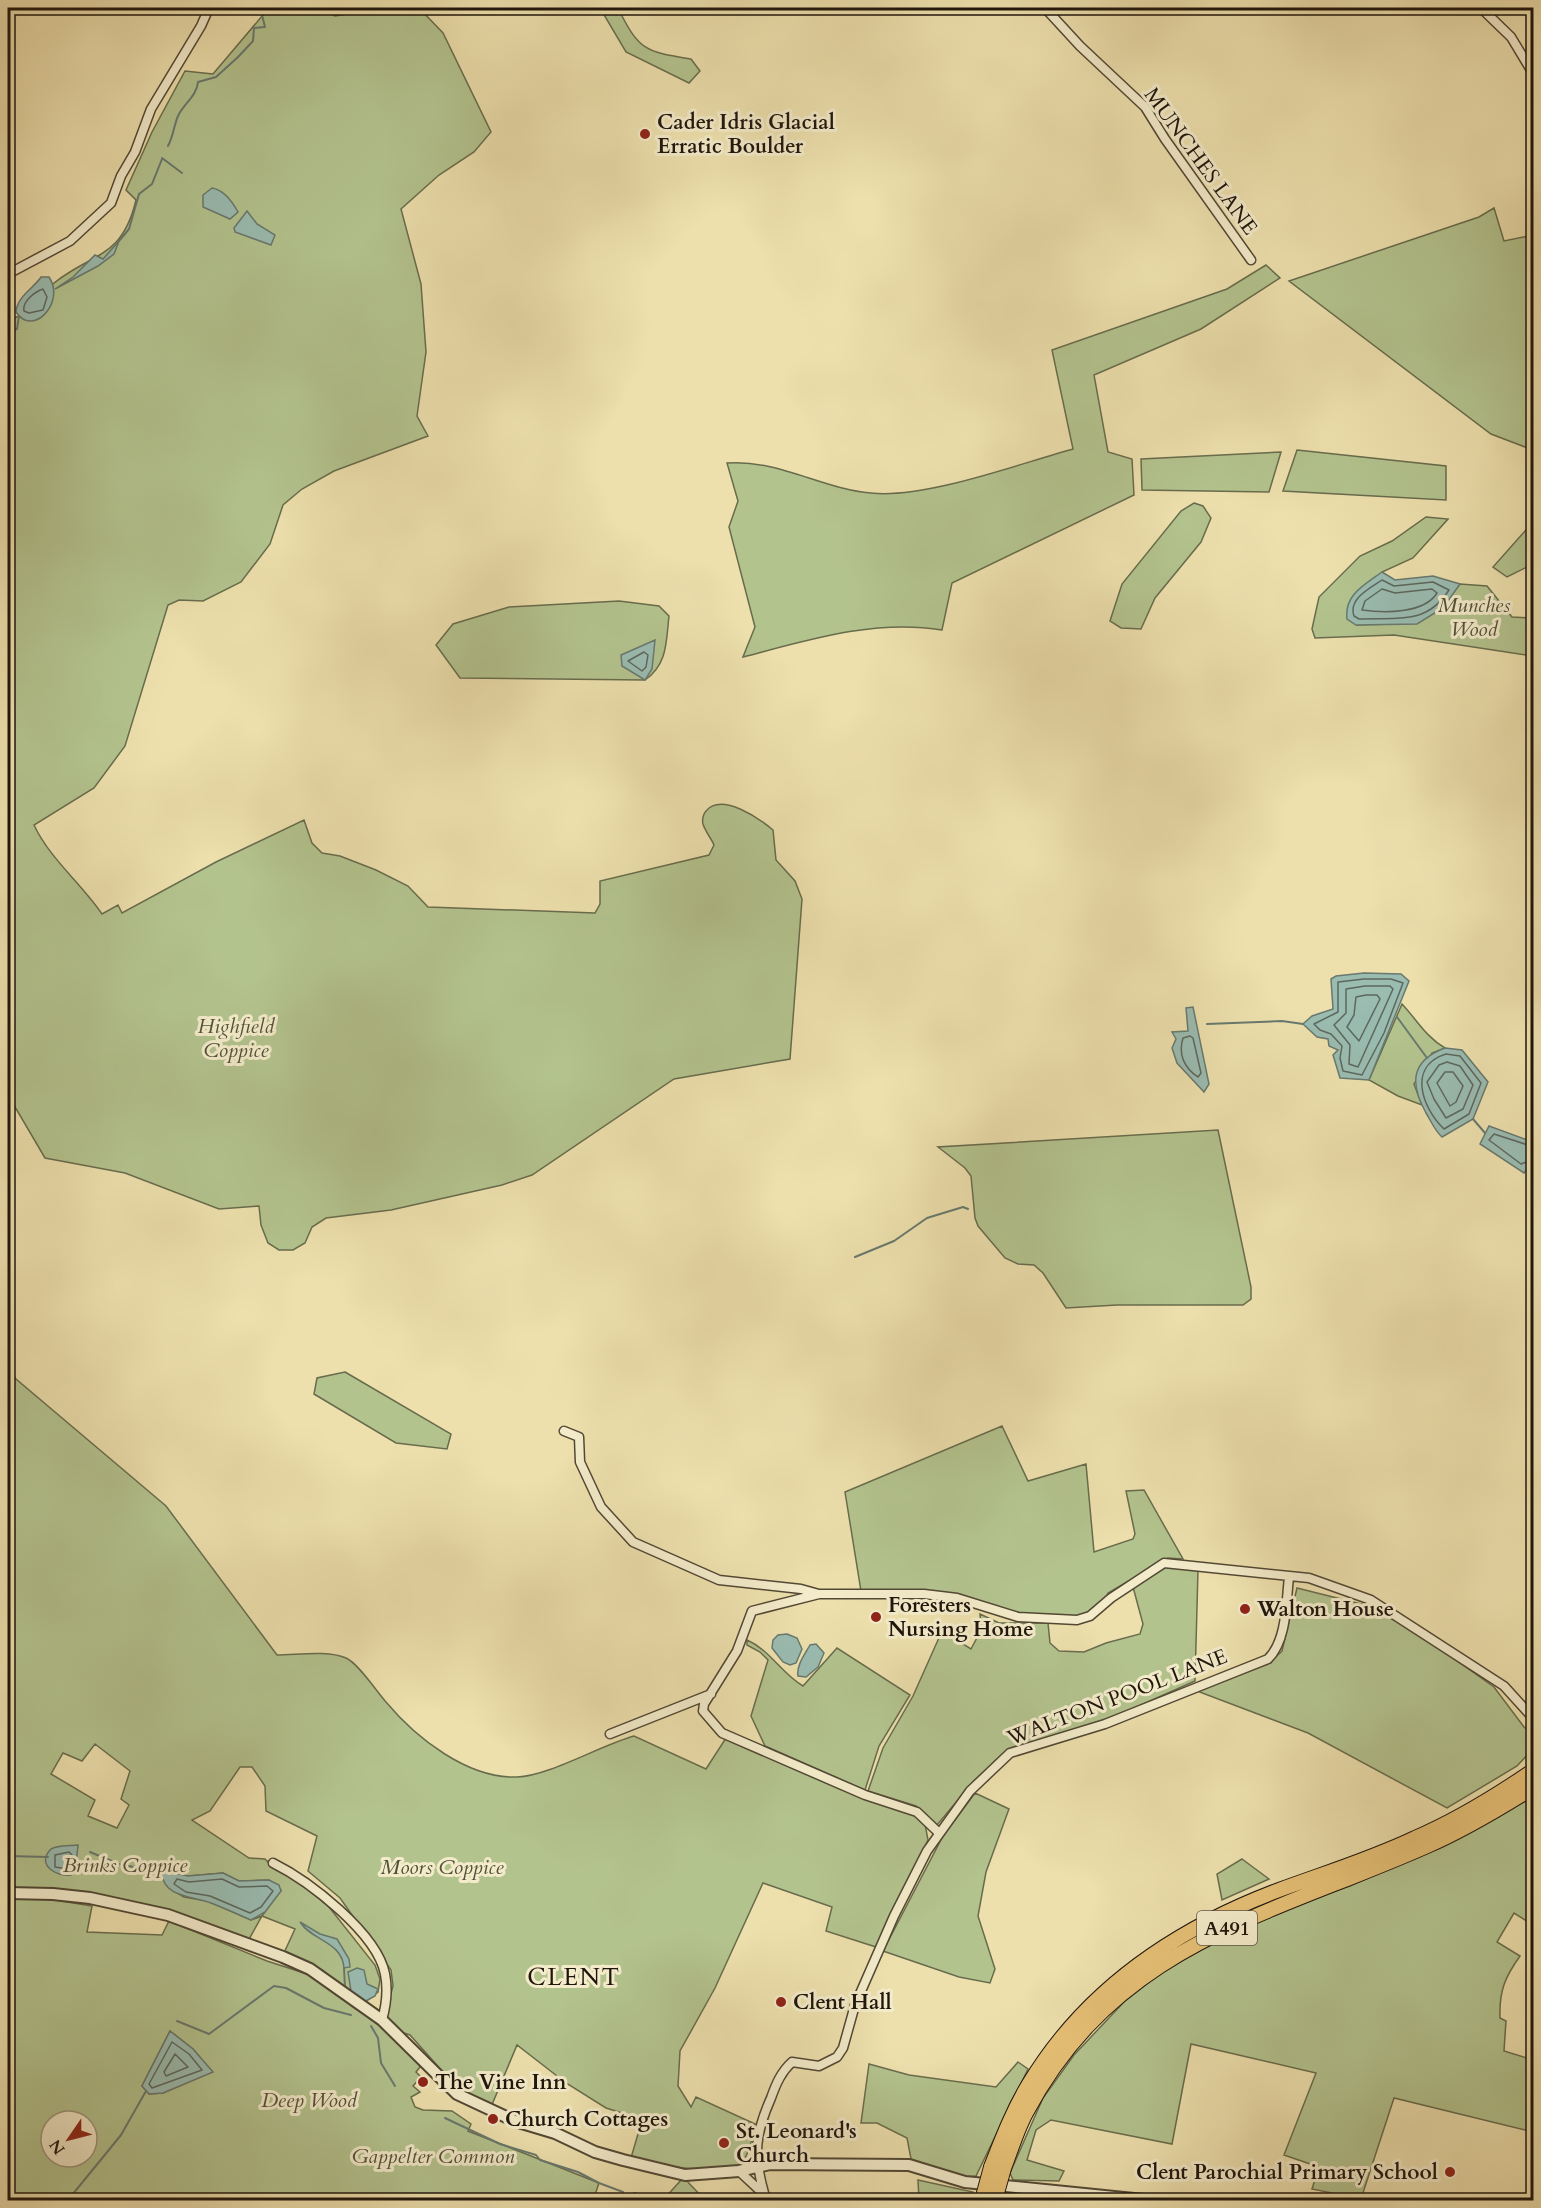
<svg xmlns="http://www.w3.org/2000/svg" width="1541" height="2208" viewBox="0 0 1541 2208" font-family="Cardo,serif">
<rect width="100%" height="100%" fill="#ede0ad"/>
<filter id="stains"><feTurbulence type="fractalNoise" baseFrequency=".00333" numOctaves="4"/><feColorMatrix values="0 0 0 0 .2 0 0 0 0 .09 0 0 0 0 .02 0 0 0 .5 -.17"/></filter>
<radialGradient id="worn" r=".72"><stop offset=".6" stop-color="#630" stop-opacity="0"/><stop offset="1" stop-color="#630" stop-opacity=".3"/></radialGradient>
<!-- green -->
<path fill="#b3c38e" stroke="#686c4d" stroke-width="1.5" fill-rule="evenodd" d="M265 8H315L335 16 385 8H419L443 33 491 132 474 152 439 175 401 209 421 284 426 352 417 416 428 436 334 471 302 489 283 505 270 544 241 582 203 601 179 600 168 605 125 746 94 788 34 825C50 859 81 883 102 914L118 905 122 913 216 862 304 820 312 843 322 853 340 856 376 870 408 886 428 907 595 913 600 904V881L709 855 714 845C711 838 705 831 703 824 702 820 703 814 706 811 722 792 760 819 773 830L776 860 795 881 802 899 790 1059 674 1079 532 1175 502 1185 391 1210 326 1218 312 1227 305 1243 293 1250H279L268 1243 261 1225 259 1206 219 1209 125 1173 45 1158 8 1095V321C27 315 39 296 54 283 93 252 122 259 136 200L126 190 152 132 185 71 213 74 263 15Z
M600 8H618C639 51 646 52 691 59L700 71 689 83 626 52Z
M1494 208 1504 241 1533 235V450L1491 434 1289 281 1479 217Z
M1266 265 1280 278 1201 329 1094 375 1108 452 1132 459 1134 495 952 583 942 630C874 619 808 640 743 657L755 627 729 527 738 501 727 463C777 459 823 489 871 493 925 499 1018 464 1073 449L1052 350 1227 289Z
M1297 450 1446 466V500L1283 491Z
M1281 452 1269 492 1142 490 1141 459Z
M1194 503 1203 506 1211 518 1201 542 1155 598 1141 629 1121 628 1110 621 1122 584 1181 511Z
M1426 517 1448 519 1413 558 1382 572 1357 625C1411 622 1424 633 1460 584L1487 586 1512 617 1533 618V656L1394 635 1315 638 1312 629 1319 597 1360 556 1392 541Z
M1533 522V564L1507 577 1493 567Z
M619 601 659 606 669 616C666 641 668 664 645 680L460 678 436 645 453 624 509 607Z
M1402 1004C1417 1020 1426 1037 1445 1048L1432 1053 1414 1084 1422 1105 1398 1096 1369 1080Z
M1218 1130 1251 1287V1299L1243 1305H1117L1066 1308 1043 1273 1034 1265 1018 1264 1005 1258 978 1226 975 1218 971 1176 965 1168 938 1147Z
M8 1367 16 1379 166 1506 277 1655C298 1655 327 1650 346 1658 358 1663 377 1692 386 1702 416 1738 468 1779 517 1777 549 1776 601 1745 634 1736L706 1769 726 1738 861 1797 916 1816 925 1824 928 1840 876 1947 826 1931 832 1907 763 1883 715 1988 680 2051 678 2086 691 2107 696 2097 755 2124 750 2147 742 2165C704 2175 668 2166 631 2158L640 2127 638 2118 606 2108 566 2083 517 2045 491 2107 459 2090 410 2035 401 2032 385 2016 393 1986 391 1970 340 1898 308 1871 317 1836 266 1811 265 1786 252 1767H240L210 1811 192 1820 249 1858 265 1859 276 1870 290 1874 329 1907 375 1965 380 1979 378 1992 361 2005 322 1970 283 1955 295 1929 262 1916 248 1941 170 1912 8 1891ZM95 1744 130 1771 121 1799 129 1805 117 1828 88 1816 95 1800 51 1774 63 1753 82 1761ZM166 1871 188 1876 223 1873 239 1881 269 1880 281 1890 262 1916 251 1920 208 1901 184 1897 169 1888Z
M345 1372 451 1434 447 1449 396 1443 314 1394 317 1378Z
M1002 1426 1028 1481 1086 1464 1094 1552 1133 1539 1135 1534 1126 1491 1144 1490 1183 1559 1168 1558 1108 1593 1103 1604 1086 1616 1066 1617 1018 1613 936 1591H861L845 1492Z
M1168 1566 1198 1570 1195 1681 1105 1721 1007 1750 974 1781 937 1825 916 1806 868 1791 883 1748 913 1696 942 1631 971 1649 981 1630 980 1614 999 1623H1048L1050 1643 1059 1651 1084 1652 1106 1643 1140 1634 1143 1624 1133 1587Z
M1297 1588 1385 1610 1494 1687 1524 1727 1533 1735V1749L1517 1766 1447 1808 1308 1733 1197 1691 1268 1664 1282 1651Z
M747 1640C770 1650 782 1674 803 1686L837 1648 910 1695 879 1746 865 1790 765 1746 751 1716 768 1660 760 1652 747 1645Z
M975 1793 1009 1809 986 1872 978 1916 995 1969 990 1983 959 1977 883 1951 943 1836Z
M1533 1797V1925L1514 1913 1497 1942 1520 1956C1505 1977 1499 1991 1500 2018L1506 2021 1504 2051 1533 2060V2132L1394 2098 1361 2199 1312 2189 1319 2167 1284 2155 1316 2073 1191 2044 1172 2144 1051 2120 1036 2130 1027 2160 1064 2171 1059 2181 1013 2180 1010 2173 1043 2098 1074 2055 1124 2002 1171 1965 1214 1940 1284 1909 1350 1886 1420 1855Z
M1242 1859 1269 1879 1222 1900 1217 1874Z
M8 1897 42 1898 92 1906 87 1932 162 1935 169 1921 267 1961 307 1974 377 2023 423 2063 416 2072 421 2077 413 2086 420 2092 411 2097 415 2107 423 2110 452 2111 471 2124 468 2131 599 2183 594 2198 606 2200H8ZM170 2031 193 2049 212 2072 163 2093 149 2094 142 2086ZM51 2121H87V2157H51Z
M1018 2062 1028 2069 976 2176 964 2177 911 2159 907 2138 877 2123H861L869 2064 909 2075 996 2087Z
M683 2178 685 2179 705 2200H663Z
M918 2180 973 2192 972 2200H919Z"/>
<!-- water -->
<path fill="#9abcb1" stroke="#68796f" stroke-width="1.5" d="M212 188C224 190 232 201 238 212L230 219 203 207V195Z
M247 211 257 224 275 235 271 245 235 232 234 228Z
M119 241 114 254 98 266 55 289 73 277 95 255 103 259Z
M41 277H49C66 302 33 338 16 312 17 296 35 287 41 277Z
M1382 572 1395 580 1433 576 1460 584 1443 608 1417 624 1356 625 1347 619C1344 595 1364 585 1382 572Z
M655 640 652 669 645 680 622 666 621 655Z
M1364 973 1401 974 1409 981 1369 1080 1340 1078 1333 1055 1338 1050 1329 1046 1328 1039 1317 1037 1303 1024 1312 1016 1333 1009 1331 979 1336 976Z
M1193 1007 1209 1084 1204 1092 1177 1063 1172 1048 1176 1039 1172 1032 1188 1031 1186 1008Z
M1445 1048 1462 1050 1488 1082 1473 1119 1442 1137C1435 1131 1431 1121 1426 1113 1410 1084 1410 1061 1445 1048Z
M1489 1126 1533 1142V1161L1524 1173 1480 1144Z
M787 1634 797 1638 802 1649 796 1663 790 1665 783 1662 772 1648 773 1640 778 1635Z
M816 1644 824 1653 818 1667 806 1677 798 1676C796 1666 805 1654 810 1645Z
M78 1845 76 1865 71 1875C58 1877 36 1866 50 1850 54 1845 71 1846 78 1845Z
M166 1871 188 1876 223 1873 239 1881 269 1880 279 1885 281 1891 265 1912 251 1920C237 1914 224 1908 211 1903 194 1896 163 1898 162 1873Z
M300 1922 320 1934 337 1939 349 1959 350 1967 344 1968C342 1941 312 1941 300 1922Z
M357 1968 364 1970 367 1984 378 1989 375 1996 364 2002 351 1991 348 1972Z
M170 2031 193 2049 213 2072 163 2093 149 2094 142 2086Z"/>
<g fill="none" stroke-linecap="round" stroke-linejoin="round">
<!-- shore -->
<path stroke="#5c685e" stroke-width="1.5" d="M43 289 47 297 43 310 29 313 24 311C22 302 34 292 43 289Z
M1382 580 1394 586 1433 582 1449 590C1426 626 1396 617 1359 619L1354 616C1348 599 1370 588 1382 580Z
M1382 589 1395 593 1432 589 1437 593C1424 614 1384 613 1362 610L1365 601Z
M644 652 648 655 646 667 642 671 628 661Z
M1364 979H1391L1403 983 1384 1033 1362 1075 1343 1071 1340 1058 1342 1046 1331 1034 1320 1030 1314 1024 1338 1012V982Z
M1365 986H1390L1393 989 1358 1067 1349 1064 1350 1045 1334 1025 1346 1013V989Z
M1366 995H1377L1380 999 1359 1041 1347 1027 1354 1015 1356 997Z
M1190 1036 1193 1038 1201 1073 1198 1077C1184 1068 1178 1054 1183 1038Z
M1446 1054 1460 1056 1481 1083 1469 1114 1444 1129C1422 1108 1407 1066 1446 1054Z
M1447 1062 1460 1066 1473 1085 1463 1109 1446 1118 1434 1099 1427 1082 1439 1065Z
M1445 1072H1453L1463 1086 1456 1102 1450 1106 1437 1083Z
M1534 1147 1494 1134 1489 1140 1521 1164 1534 1159
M69 1852 72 1855 68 1869 55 1867V1855Z
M177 1879 189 1882 222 1879 239 1887 267 1886 273 1891 261 1907 250 1913 210 1896 186 1892 174 1884Z
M172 2042 189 2054 202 2070 152 2088 149 2084Z
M175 2054 188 2067 166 2076 164 2072Z"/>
<!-- stream -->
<path stroke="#68796f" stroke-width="2" d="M168 146C174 135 174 123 179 114 185 103 197 95 198 82L216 77 238 57 253 41 254 28 265 27 262 15 264 8
M162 158 182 173
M119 241 129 229 139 194 152 184 162 159
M8 333 17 329 19 316
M1397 1017 1427 1058
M1207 1024 1282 1021 1303 1024
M1473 1119 1485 1133
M855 1257 894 1241 927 1218 963 1207 968 1209
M90 1852 119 1864 162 1873
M8 1856 48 1857
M344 1968 345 1988
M177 2021 209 2034 274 1986 286 1988 324 2008 351 2015
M371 2026 378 2038 381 2063 395 2086
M445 2118 500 2144 536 2155 540 2160 578 2172 599 2183 623 2192
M634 2193 653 2198
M778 2197 781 2200
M68 2200 121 2135 146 2091"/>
<!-- minor casing -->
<g stroke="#524834" stroke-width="11">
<path id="minor" d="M1045 8 1080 46 1145 107 1165 139 1251 260
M1481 8 1511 37 1534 75
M8 274 70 241 111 203 121 176 135 152 151 109 201 26 209 8
M564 1431 579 1437 580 1462 601 1507 633 1542 719 1580 801 1589 819 1594
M610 1734 711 1694
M938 1832 917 1812 865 1795 722 1733 703 1711 704 1704 737 1651 752 1611 819 1594H924L957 1598 1018 1617 1077 1620 1090 1616 1111 1598 1164 1563 1309 1578 1371 1600 1504 1686 1534 1719
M273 1863C309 1881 377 1933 385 1974 388 1989 386 2006 382 2020
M739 2171 770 2200
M764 2193C753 2154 755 2134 771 2098 776 2084 781 2072 792 2062L819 2066 837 2057 843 2048 855 2005 894 1916 927 1851 970 1791 1010 1753 1105 1724 1268 1659C1287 1640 1286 1603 1289 1577"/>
</g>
<!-- tertiary casing -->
<g stroke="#524834" stroke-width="14">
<path id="tertiary" d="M8 1893 53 1894 90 1898 168 1915 283 1957 310 1969 382 2020 457 2094 515 2121 555 2133 595 2152 623 2160 685 2175 739 2171 770 2164 909 2165 965 2182 1144 2200"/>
</g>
<!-- trunk casing -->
<g stroke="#1e150c" stroke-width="16">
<path id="trunk" d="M991 2167C1002 2139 1013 2110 1029 2084 1086 1989 1178 1928 1279 1890 1325 1873 1371 1859 1415 1838 1457 1820 1496 1796 1534 1770
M1004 2168C1011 2150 1017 2130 1026 2113 1116 1943 1267 1917 1427 1846 1464 1830 1499 1809 1534 1787"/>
</g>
<!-- minor -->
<use href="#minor" stroke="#f3ebca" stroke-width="8"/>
<!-- tertiary -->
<use href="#tertiary" stroke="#f3ebca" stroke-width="10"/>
<!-- trunk -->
<use href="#trunk" stroke="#e6c076" stroke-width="14"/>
<!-- trunk-bridge casing -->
<g stroke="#1e150c" stroke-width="16" stroke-linecap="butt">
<path id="trunk-bridge" d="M982 2200 991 2167
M995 2200 1004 2168"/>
</g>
<!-- trunk-bridge -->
<use href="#trunk-bridge" stroke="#e6c076" stroke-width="14"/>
</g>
<!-- markers -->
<g fill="#8f2418" stroke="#f3ebca" stroke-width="2">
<circle cx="645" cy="134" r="6"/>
<circle cx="1245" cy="1609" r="6"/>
<circle cx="876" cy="1617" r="6"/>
<circle cx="781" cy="2002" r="6"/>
<circle cx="423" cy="2082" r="6"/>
<circle cx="493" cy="2119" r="6"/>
<circle cx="724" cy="2143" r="6"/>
<circle cx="1450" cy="2172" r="6"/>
</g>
<g text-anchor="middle" stroke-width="6" stroke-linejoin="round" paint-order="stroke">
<!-- shield labels -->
<rect fill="#f3ebca" stroke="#5e5545" stroke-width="1.5" x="1197" y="1911" width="60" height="34" rx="4.5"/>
<g font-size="20" font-weight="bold" fill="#1e150c">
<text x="1227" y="1935">A491</text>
</g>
<!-- poi labels -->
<g font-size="21" font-weight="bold" fill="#1e150c" stroke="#f3ebca" text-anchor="start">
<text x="657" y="129">Cader Idris Glacial<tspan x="657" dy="24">Erratic Boulder</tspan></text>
<text x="888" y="1612">Foresters<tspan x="888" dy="24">Nursing Home</tspan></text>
<text x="1257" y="1616">Walton House</text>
<text x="793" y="2009">Clent Hall</text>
<text x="435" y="2089">The Vine Inn</text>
<text x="505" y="2126">Church Cottages</text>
<text x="736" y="2138">St. Leonard's<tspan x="736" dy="24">Church</tspan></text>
<text x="1438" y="2179" text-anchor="end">Clent Parochial Primary School</text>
</g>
<!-- street labels -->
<g font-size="21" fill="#1e150c" stroke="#f3ebca">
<text transform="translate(1201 161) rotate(54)" y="7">MUNCHES LANE</text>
<text transform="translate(1117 1697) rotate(-21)" y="7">WALTON POOL LANE</text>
</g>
<!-- park labels -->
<g font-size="21" font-style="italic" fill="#52523a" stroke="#f3ebca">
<text x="1474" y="612">Munches<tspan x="1474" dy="24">Wood</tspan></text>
<text x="236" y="1033">Highfield<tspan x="236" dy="24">Coppice</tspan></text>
<text x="125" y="1872">Brinks Coppice</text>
<text x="442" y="1874">Moors Coppice</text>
<text x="309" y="2107">Deep Wood</text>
<text x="433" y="2163">Gappelter Common</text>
</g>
<!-- quarter labels -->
<g font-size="24" letter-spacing="1.5" fill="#1e150c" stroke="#f3ebca">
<text x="574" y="1985">CLENT</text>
</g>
</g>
<!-- margin -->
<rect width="1541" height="2208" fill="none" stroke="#ede0ad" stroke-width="30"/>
<rect x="9" y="9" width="1523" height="2190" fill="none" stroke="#1e150c" stroke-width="3"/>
<rect x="15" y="15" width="1511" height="2178" fill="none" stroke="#1e150c" stroke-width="1.5"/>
<!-- north arrow -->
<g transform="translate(69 2139) rotate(235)"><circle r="28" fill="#f3ebca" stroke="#9e957e" stroke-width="1.5"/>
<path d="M0-4.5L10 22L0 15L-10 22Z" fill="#8f2418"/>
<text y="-9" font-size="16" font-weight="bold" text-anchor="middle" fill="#1e150c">N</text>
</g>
<rect width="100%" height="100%" filter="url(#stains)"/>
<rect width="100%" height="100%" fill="url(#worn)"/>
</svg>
